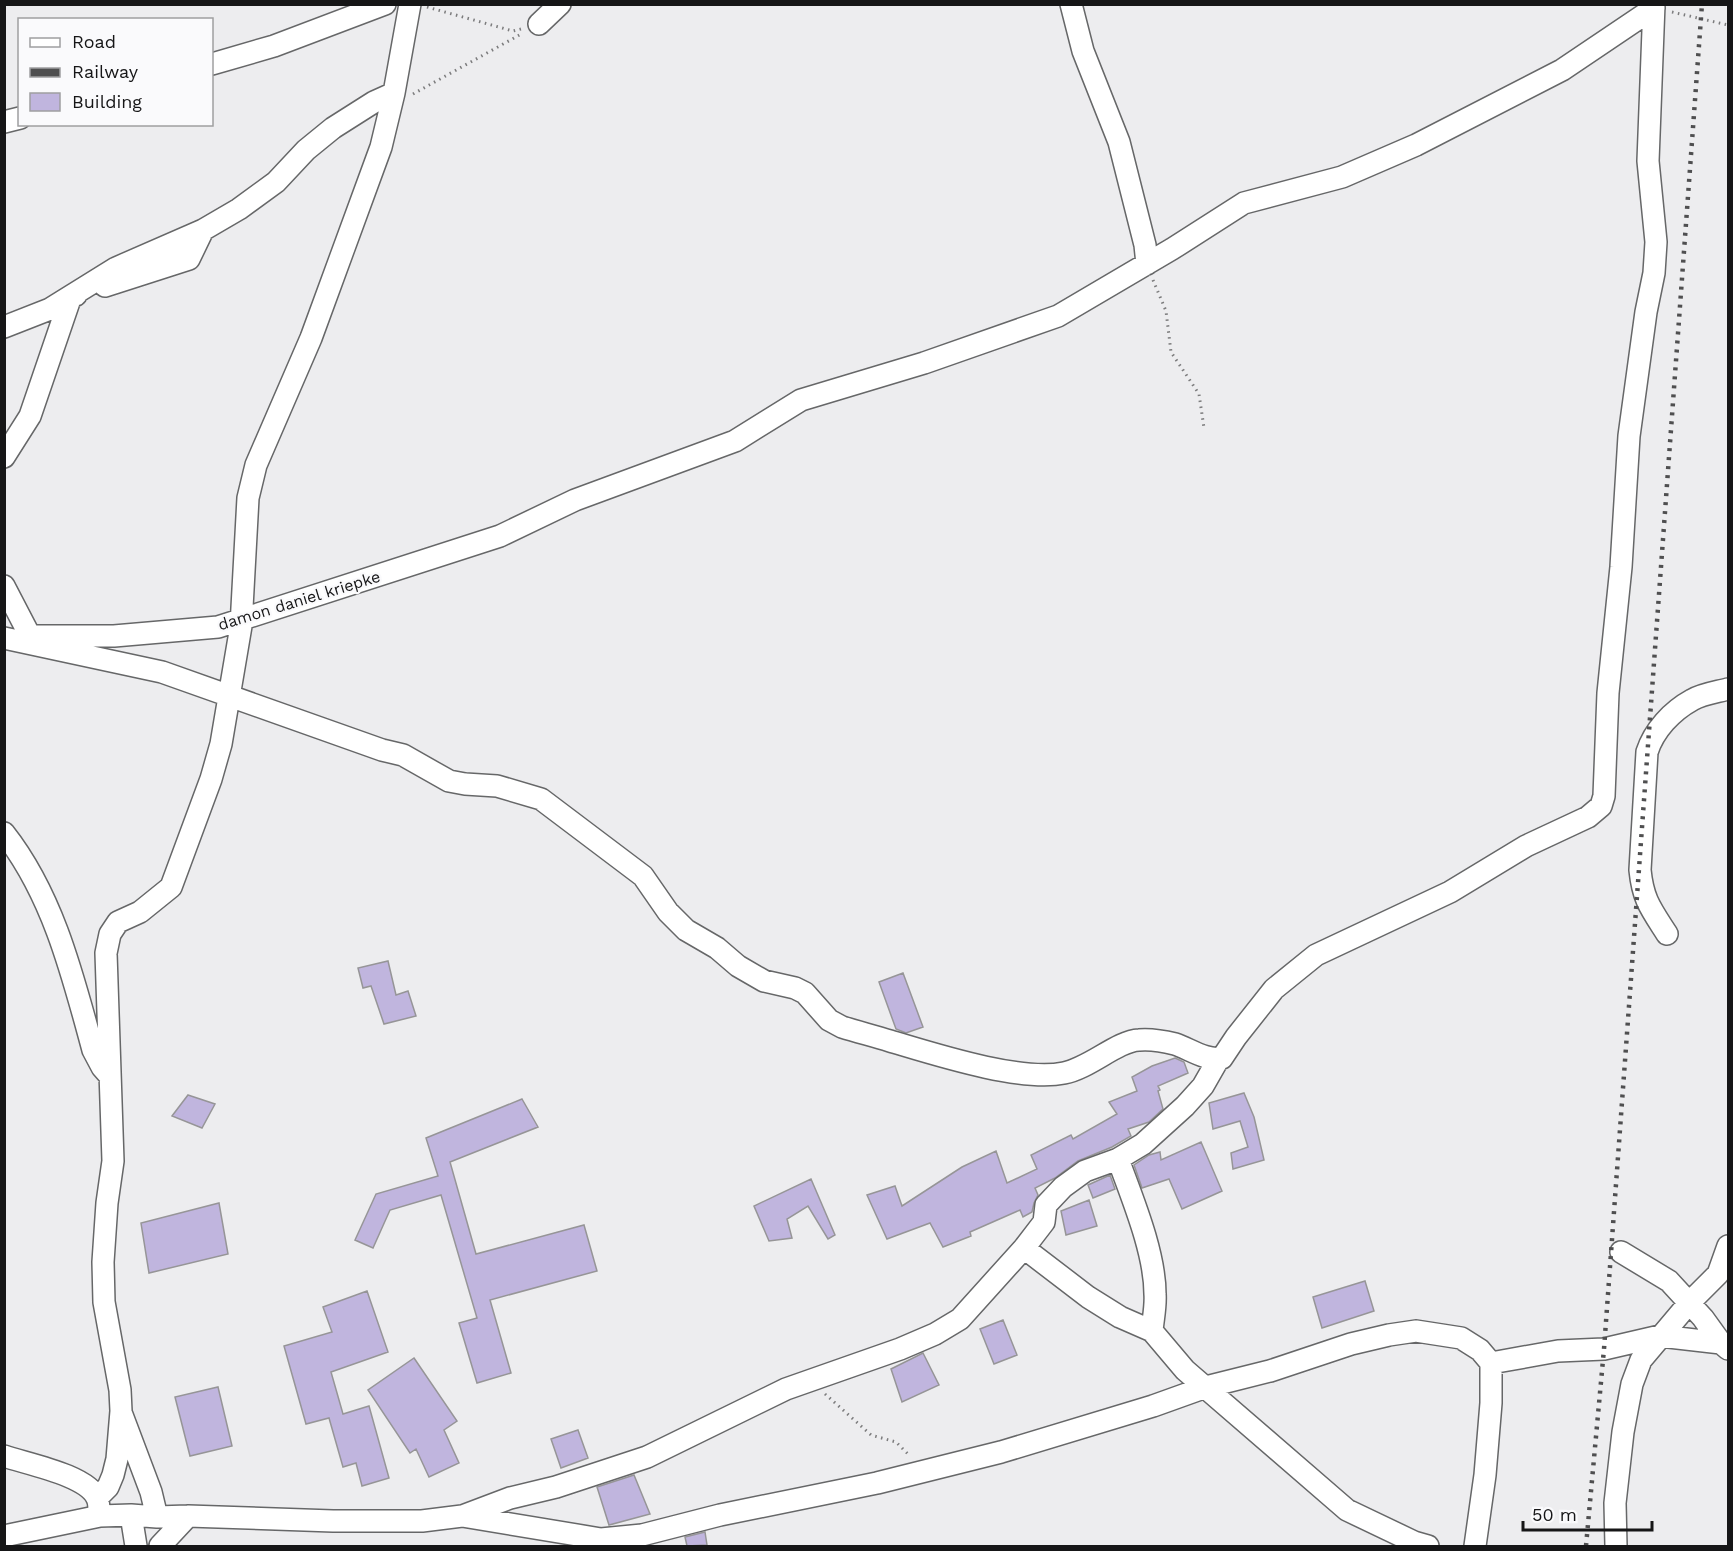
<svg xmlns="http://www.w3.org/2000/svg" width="1733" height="1551" viewBox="0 0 1733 1551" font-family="'Work Sans',sans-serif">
<rect width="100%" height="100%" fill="#ededef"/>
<!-- building -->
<path fill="#c0b5de" stroke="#969597" stroke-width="1.5" d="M388 961 396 995 408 991 416 1016 384 1024 371 986 363 988 358 968Z
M903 973 923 1027 906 1033 896 1029 879 982Z
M1175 1058 1184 1062 1188 1073 1158 1086 1160 1090 1158 1091 1163 1109 1149 1122 1128 1129 1131 1136 1112 1147 1078 1161 1055 1178 1035 1188 1038 1195 1034 1203 1032 1212 1023 1217 1020 1210 970 1232 971 1236 943 1247 930 1223 887 1239 867 1195 895 1186 902 1206 962 1167 996 1151 1007 1183 1037 1169 1031 1155 1071 1135 1073 1139 1117 1114 1109 1102 1137 1091 1132 1077 1152 1066Z
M1244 1093 1254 1117 1264 1160 1233 1169 1231 1153 1248 1147 1240 1121 1213 1129 1209 1103Z
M188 1095 215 1104 202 1128 172 1116Z
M522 1099 538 1127 450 1162 476 1254 584 1225 597 1271 490 1300 511 1373 477 1383 459 1323 477 1318 441 1195 390 1210 373 1248 355 1240 376 1194 438 1176 426 1138Z
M1201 1142 1222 1191 1182 1209 1169 1179 1142 1188 1134 1165 1149 1155 1160 1152 1161 1160Z
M1110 1175 1115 1189 1093 1198 1088 1185Z
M811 1179 835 1235 828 1239 808 1206 787 1219 792 1238 769 1241 754 1206Z
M1089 1200 1097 1226 1066 1235 1061 1211Z
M219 1203 228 1254 149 1273 141 1223Z
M1365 1281 1374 1311 1322 1328 1313 1297Z
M367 1291 388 1352 331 1372 343 1414 369 1406 389 1478 362 1486 356 1463 343 1467 329 1418 306 1424 284 1346 332 1332 323 1307Z
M1003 1320 1017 1355 994 1364 980 1329Z
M923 1353 939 1385 902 1402 891 1369Z
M414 1358 457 1421 444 1430 459 1463 429 1477 416 1449 410 1453 368 1390Z
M218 1387 232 1446 190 1456 175 1397Z
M578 1430 588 1458 561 1468 551 1439Z
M634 1475 650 1514 609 1525 597 1487Z
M705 1532 707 1545 687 1546 685 1537Z"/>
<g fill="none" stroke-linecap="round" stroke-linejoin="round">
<!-- street casing -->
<g stroke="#666768" stroke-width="24">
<path id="street" d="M1071 4 1083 51 1119 142 1145 245 1147 264
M539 24 560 4
M212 64 274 46 385 4
M4 122 20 118
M105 286 189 259 203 230
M4 327 50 309 116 268 203 230 239 209 276 182 306 150 333 128 374 102 394 93
M4 457 30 416 71 296 76 295
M4 586 30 636H114L218 627 500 536 575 500 735 441 801 400 924 363 1058 316 1172 249 1244 203 1342 177 1416 145 1562 70 1654 8
M4 638 162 672 382 750 403 755 449 781 465 784 497 786 541 799 643 876 668 912 686 930 717 948 738 966 764 981 795 988 805 993 829 1020 842 1027C858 1032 874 1036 890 1041 934 1054 1020 1082 1064 1073 1090 1068 1117 1041 1139 1040 1151 1039 1163 1041 1175 1044 1190 1049 1206 1061 1222 1058L1236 1037 1274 989 1316 955 1450 892 1526 846 1588 817 1601 806 1604 796 1608 693 1621 567 1629 436 1646 312 1654 273 1656 242 1648 161 1654 4
M4 833C53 895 73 976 93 1050L102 1067 109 1075
M1667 934C1651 909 1643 900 1640 870L1647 752C1654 730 1672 711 1692 700 1702 694 1717 692 1728 689
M1118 1159C1132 1198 1155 1252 1155 1294 1156 1306 1153 1319 1152 1331
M1024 1248 1088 1297 1120 1317 1152 1331 1185 1370 1347 1510 1414 1542 1428 1546
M1621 1252 1669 1281 1703 1318 1721 1343
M1491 1363 1558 1351 1604 1349 1660 1336 1721 1343 1728 1349
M122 1415 151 1492 157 1517
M4 1456C27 1464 87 1475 97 1498 99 1502 99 1508 99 1512
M97 1498 108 1487 113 1475 117 1459 121 1411 120 1390 104 1302 103 1262 107 1203 113 1161 106 953 110 934 118 922 140 912 171 887 211 779 221 744 241 626 248 498 256 465 311 338 381 147 394 93 410 4
M131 1515 136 1546
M465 1515 510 1498 556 1487 647 1457 786 1389 900 1349 935 1334 960 1319 1024 1248 1044 1222 1046 1205 1063 1187 1085 1171 1118 1159 1143 1144 1185 1106 1203 1086 1219 1058
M4 1536 100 1516 131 1515 157 1517 188 1516 333 1521H422L462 1516 601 1539 642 1535 720 1515 877 1483 1001 1452 1153 1406 1206 1387 1270 1371 1351 1344 1389 1335 1416 1331 1461 1338 1480 1350 1491 1363V1403L1485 1475 1475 1546
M160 1546 188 1516
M1616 1546 1615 1503 1623 1432 1632 1384 1641 1360 1690 1302 1718 1274 1728 1246"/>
</g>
<!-- path -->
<path stroke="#7c7c7d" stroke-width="3" stroke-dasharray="1.5 4.5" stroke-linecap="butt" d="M427 7 513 31 521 29
M1672 12 1728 25
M413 94 523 33
M1153 280 1166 311 1171 352 1199 394 1204 428
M825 1394 871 1435 896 1442 910 1456"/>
<!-- street -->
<use href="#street" stroke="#fff" stroke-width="21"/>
<!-- rail -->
<path stroke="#4f4f50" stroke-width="4.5" stroke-dasharray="3 6" stroke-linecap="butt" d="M1586 1546 1604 1349 1702 4"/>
</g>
<g text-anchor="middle" stroke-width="4.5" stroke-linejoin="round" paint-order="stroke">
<!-- street labels -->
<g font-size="16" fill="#161617" stroke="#fafafc">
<text transform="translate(299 600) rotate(-17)" y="6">damon daniel kriepke</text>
</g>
</g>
<!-- border -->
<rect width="1733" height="1551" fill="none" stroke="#161617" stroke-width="12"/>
<!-- legend -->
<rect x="18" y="18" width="195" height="108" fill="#fafafc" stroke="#9f9fa0" stroke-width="1.5"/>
<rect x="30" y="38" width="30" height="9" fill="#ffffff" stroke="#9f9fa0" stroke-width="1.5"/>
<text x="72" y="48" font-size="18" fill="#161617">Road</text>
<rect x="30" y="68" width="30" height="9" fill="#4f4f50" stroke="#9f9fa0" stroke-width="1.5"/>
<text x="72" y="78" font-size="18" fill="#161617">Railway</text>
<rect x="30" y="93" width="30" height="18" fill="#c0b5de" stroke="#9f9fa0" stroke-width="1.5"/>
<text x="72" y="108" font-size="18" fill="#161617">Building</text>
<!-- scale -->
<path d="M1523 1521v9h129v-9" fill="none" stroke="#161617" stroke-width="3"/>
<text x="1532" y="1521" font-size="18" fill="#161617" stroke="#fafafc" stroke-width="4.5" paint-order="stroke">50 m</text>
</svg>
